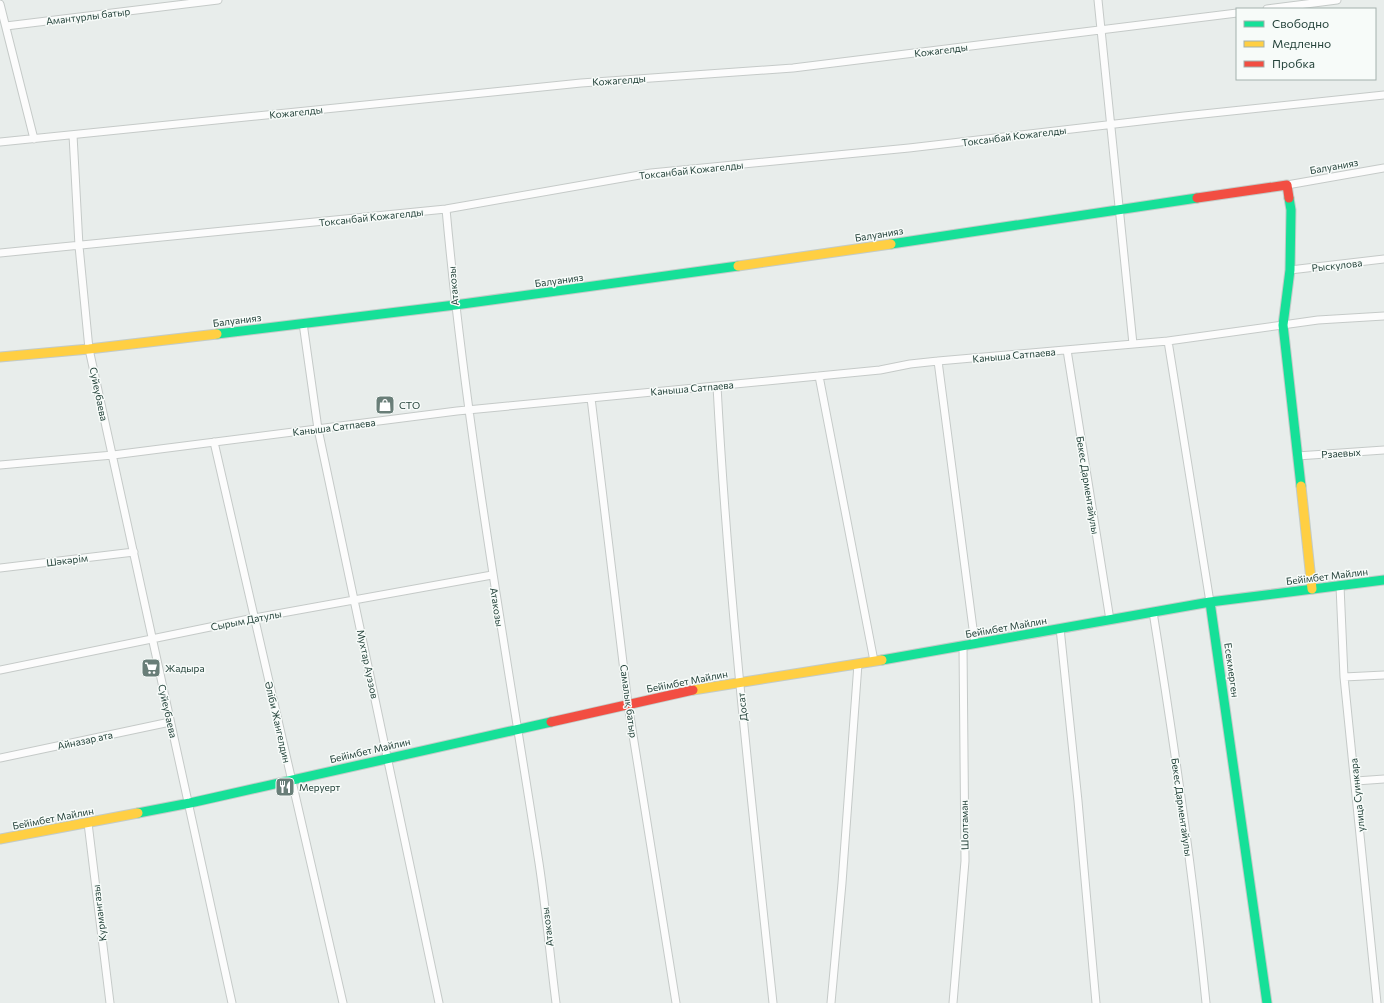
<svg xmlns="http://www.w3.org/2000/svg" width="1384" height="1003" viewBox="0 0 1384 1003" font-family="Commissioner,sans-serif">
<rect width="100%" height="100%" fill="#e8edeb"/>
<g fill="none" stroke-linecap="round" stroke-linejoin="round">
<!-- street casing -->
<g stroke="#c5cac8" stroke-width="9">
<path id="street" d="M1098 0 1133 344
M0 4 34 139
M1267 9 1337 0
M6 26 218 0
M73 135 79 246 89 349 232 1003
M0 142 581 83 793 68 1237 13
M1287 185 1384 168
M446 209C466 429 505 645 539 863 546 909 550 956 556 1003
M0 253 446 209 651 173 909 148 1184 116 1384 95
M1290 270 1384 259
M303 323 318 429 439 1003
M1168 341 1210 602
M1067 350 1110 620
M938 361 975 644
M819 376 874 661
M717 386C728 592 751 797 773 1003
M591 398 628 704 676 1003
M214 442 343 1003
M1297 456 1384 450
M0 465 113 455 457 411 880 370 910 364 938 361 1168 341 1318 320 1384 316
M0 568 134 552
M1340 586 1344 677 1377 1003
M1153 612C1174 742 1193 872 1206 1003
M1060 628 1078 801 1096 1003
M0 670 254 618 492 575
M1344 677 1384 675
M0 758 170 722
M1356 781 1384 779
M88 823 110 1003
M831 1003 842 883 858 664
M953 1003 965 861 963 646"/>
</g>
<!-- fast casing -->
<g stroke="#c3cbc8" stroke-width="11">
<path id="fast" d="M1289 198 1291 210 1290 270 1283 325 1301 486
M891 244 1197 198
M217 334 455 305 738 266
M1210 602 1267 1003
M882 660 1210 602 1384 580
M138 813 190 803 551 722"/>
</g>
<!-- slow casing -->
<g stroke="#c3cbc8" stroke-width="11">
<path id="slow" d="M738 266 891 244
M0 357 89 349 217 334
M1301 486 1312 589
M693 690 882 660
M0 839 138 813"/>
</g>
<!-- jam casing -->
<g stroke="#c3cbc8" stroke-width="11">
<path id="jam" d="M1197 198 1287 185 1289 198
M551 722 693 690"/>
</g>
<!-- street -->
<use href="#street" stroke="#fcfcfc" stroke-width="7"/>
<!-- fast -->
<use href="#fast" stroke="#16e098" stroke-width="9"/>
<!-- slow -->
<use href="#slow" stroke="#ffcf43" stroke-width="9"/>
<!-- jam -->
<use href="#jam" stroke="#f24e42" stroke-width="9"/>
</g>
<!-- icons -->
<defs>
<g id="shop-square" transform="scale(1)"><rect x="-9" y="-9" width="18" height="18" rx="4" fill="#697e78" stroke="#f7fbf9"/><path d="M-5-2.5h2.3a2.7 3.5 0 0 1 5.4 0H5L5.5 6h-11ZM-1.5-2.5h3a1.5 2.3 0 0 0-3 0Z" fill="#fff"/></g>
<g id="supermarket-square" transform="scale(1)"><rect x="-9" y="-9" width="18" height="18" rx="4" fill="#697e78" stroke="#f7fbf9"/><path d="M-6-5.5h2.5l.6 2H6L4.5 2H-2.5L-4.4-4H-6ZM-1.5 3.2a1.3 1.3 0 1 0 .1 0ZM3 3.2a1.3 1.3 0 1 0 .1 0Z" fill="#fff"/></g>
<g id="restaurant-square" transform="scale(1)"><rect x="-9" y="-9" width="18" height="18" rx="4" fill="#697e78" stroke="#f7fbf9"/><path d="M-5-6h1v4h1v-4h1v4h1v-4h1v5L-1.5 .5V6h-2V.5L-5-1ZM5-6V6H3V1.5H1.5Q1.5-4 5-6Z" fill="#fff"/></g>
</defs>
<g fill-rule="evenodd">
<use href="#shop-square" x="385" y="405"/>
<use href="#supermarket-square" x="151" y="668"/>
<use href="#restaurant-square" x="285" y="787"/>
</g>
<g text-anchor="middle" stroke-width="3" stroke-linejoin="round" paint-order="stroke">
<!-- street labels -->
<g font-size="10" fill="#24423a" stroke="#f7fbf9">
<text transform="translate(88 16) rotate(-7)" y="4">Амантурлы батыр</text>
<text transform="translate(941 50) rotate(-7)" y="4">Кожагелды</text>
<text transform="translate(619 80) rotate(-4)" y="4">Кожагелды</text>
<text transform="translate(296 112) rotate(-6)" y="4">Кожагелды</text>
<text transform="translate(1014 136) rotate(-7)" y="4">Токсанбай Кожагелды</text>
<text transform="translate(1334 166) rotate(-10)" y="4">Балуанияз</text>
<text transform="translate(691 170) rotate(-6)" y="4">Токсанбай Кожагелды</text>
<text transform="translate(371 217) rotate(-6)" y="4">Токсанбай Кожагелды</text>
<text transform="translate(879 234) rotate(-9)" y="4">Балуанияз</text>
<text transform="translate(1337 265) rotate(-6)" y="4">Рыскулова</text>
<text transform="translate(559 280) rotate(-8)" y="4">Балуанияз</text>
<text transform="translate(453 286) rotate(-95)" y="4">Атакозы</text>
<text transform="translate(237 320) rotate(-7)" y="4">Балуанияз</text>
<text transform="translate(1014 355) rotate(-5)" y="4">Каныша Сатпаева</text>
<text transform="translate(692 388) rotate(-5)" y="4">Каныша Сатпаева</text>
<text transform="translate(99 394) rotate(78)" y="4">Суйеубаева</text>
<text transform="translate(334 427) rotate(-7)" y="4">Каныша Сатпаева</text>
<text transform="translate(1341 453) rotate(-4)" y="4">Рзаевых</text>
<text transform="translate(1088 485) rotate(81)" y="4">Бекес Дарментайулы</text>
<text transform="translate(67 560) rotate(-7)" y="4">Шәкәрім</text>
<text transform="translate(1327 576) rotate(-7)" y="4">Бейімбет Майлин</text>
<text transform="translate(497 607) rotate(81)" y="4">Атакозы</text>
<text transform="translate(246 620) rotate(-11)" y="4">Сырым Датулы</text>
<text transform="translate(1006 627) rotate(-10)" y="4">Бейімбет Майлин</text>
<text transform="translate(368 664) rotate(78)" y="4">Мухтар Ауэзов</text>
<text transform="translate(1232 670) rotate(82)" y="4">Eсекмерген</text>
<text transform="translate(687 681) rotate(-11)" y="4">Бейімбет Майлин</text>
<text transform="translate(629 701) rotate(82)" y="4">Самалық батыр</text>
<text transform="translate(742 707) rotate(-96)" y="4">Досат</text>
<text transform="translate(168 711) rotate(77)" y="4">Суйеубаева</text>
<text transform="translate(278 722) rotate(77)" y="4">Әліби Жангелдин</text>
<text transform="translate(85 740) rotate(-12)" y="4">Айназар ата</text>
<text transform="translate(370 750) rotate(-13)" y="4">Бейімбет Майлин</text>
<text transform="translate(1357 795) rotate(-96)" y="4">улица Суинкара</text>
<text transform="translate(1182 807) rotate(82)" y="4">Бекес Дарментайулы</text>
<text transform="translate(53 818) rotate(-11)" y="4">Бейімбет Майлин</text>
<text transform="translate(964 825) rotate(-91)" y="4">Шолтаман</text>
<text transform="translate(99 913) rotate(-97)" y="4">Курмангазы</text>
<text transform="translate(547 927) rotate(-97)" y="4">Атакозы</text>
</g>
<!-- poi labels -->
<g font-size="10" fill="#24423a" stroke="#f7fbf9" text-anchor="start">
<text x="399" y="409">CTO</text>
<text x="165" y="672">Жадыра</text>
<text x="299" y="791">Меруерт</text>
</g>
</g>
<!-- legend -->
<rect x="1236" y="8" width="140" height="72" fill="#f7fbf9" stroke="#a3b1ad"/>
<rect x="1244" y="21" width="20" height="6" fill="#16e098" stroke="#a3b1ad"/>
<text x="1272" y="28" font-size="12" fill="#24423a">Свободно</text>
<rect x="1244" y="41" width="20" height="6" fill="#ffcf43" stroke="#a3b1ad"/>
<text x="1272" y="48" font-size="12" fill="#24423a">Медленно</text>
<rect x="1244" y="61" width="20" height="6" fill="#f24e42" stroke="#a3b1ad"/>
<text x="1272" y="68" font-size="12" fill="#24423a">Пробка</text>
</svg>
